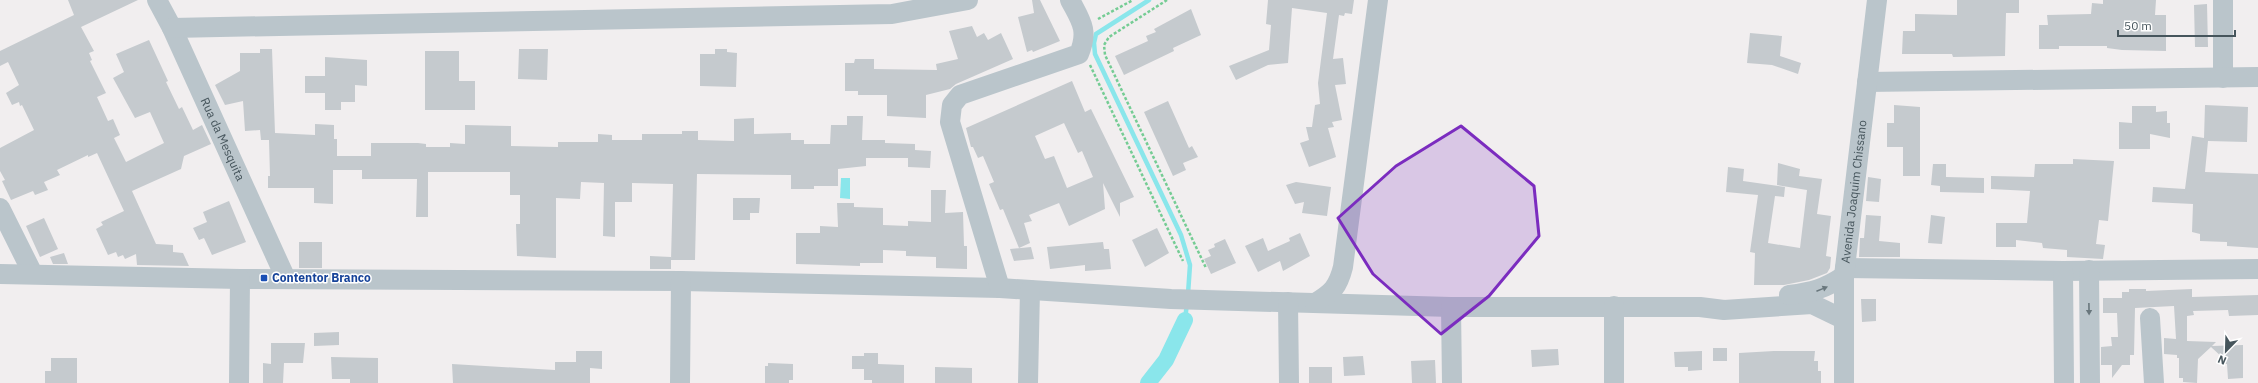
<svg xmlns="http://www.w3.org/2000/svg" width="2258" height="383" viewBox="0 0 2258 383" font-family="'IBM Plex Sans',sans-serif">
<rect width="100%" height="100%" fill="#f1eeef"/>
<!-- water -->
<path fill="#8ae6eb" d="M841 178H850V199L840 198Z"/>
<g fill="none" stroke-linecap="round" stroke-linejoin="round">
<!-- stream -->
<path stroke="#8ae6eb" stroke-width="4.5" d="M1149 0 1096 34 1094 43 1095 54 1181 235 1190 265 1188 294
M1185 320 1187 303"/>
<!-- canal -->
<path stroke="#8ae6eb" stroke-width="16" d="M1148 383 1166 360 1185 320"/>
</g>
<!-- building -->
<path fill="#c5cace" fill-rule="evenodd" d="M68 0H138L81 27 94 51 89 53 92 60 90 61 106 93 97 97 108 121 113 119 120 135 114 138 126 162 164 143 150 112 135 118 113 78 124 72 116 54 149 40 168 81 166 82 179 109 182 107 193 130 202 125 211 144 184 156 181 169 132 191 156 244 173 245V252L183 253 189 266 137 265 136 254 125 259 123 255 118 257 116 252 108 255 96 229 103 225 101 222 124 211 97 153 88 157V155L57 170 60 175 44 182 48 190 35 195 33 191 11 200 2 181 5 180 0 171V148L34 130 22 105 20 106 19 102 12 105 6 93 19 85 8 62 0 66V51L74 15Z
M1032 0H1040L1060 41 1033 52 1032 50 1027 52 1018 17 1034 13Z
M1268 0H1354L1352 14 1345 13 1344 16 1339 15 1333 59 1343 58 1346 84 1335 85 1342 120 1332 122 1334 127 1328 128 1336 157 1309 167 1300 143 1309 140 1306 127H1312L1315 105 1320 104 1318 83 1327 13 1292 8 1288 63 1268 65 1236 80 1229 66 1269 50 1271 25 1266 24Z
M1957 0H2019V13H2006L2005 56 1953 57 1952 54H1902L1903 31H1915V14L1957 15Z
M2103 0H2156L2155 15H2166V51L2122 50 2107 48V46H2059V49H2039V25H2048L2047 15 2091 14 2092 3 2103 4Z
M2207 4 2208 47H2195L2194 5Z
M1191 9 1201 35 1173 48 1174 51 1124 75 1115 56 1148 41 1146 36 1156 32 1154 29Z
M972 26 977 37 984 33 988 40 1001 33 1013 59 956 84 950 89 926 95V118L887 116V95H858V91H845V63H854L855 59H874V69L937 70 936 64 958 59 949 31Z
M1750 33 1782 36 1780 56 1801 63 1798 74 1772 65 1747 63Z
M260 49H272L275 133 315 135V124L334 125V139H337V156H371V143H418L426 144V147H450V143L465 144V125L511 126V146L558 147V142H598V134L612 135V140H642V134H682V131H698V140L734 141V119L754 118V134L791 133V140H804V144H830L831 125H847V116H863L862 140H885V143L915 144V150L931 151 930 168 908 167V158H866V166L838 169V186H814V189H791V175L697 174 695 260H671L673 184 632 183V202H615V237L603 236 604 183 581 182 580 199 556 198V258L517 256 516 224H520V195H510V172H428V217H416L417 179H362V170H333V204L314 203V188H268V176H270L269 140H261L260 130 245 131 243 101 225 105 215 85 240 71V53H260Z
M519 49H548L547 80 518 79Z
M715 49H727V52L737 53 736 87 700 86V54H715Z
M425 51H459V81H475V110H425Z
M325 57 367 60V86L355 85V102H341V110H325V93H305V76H325Z
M1072 81 1085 112 1091 109 1134 197 1120 203V217L1103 183 1105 209 1069 226 1059 203 1029 215 1032 221 1024 223 1030 243 1019 248 1003 209 1000 210 989 184 994 182 983 156 978 158 973 147H971L966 128ZM1064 123 1078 153 1082 151 1093 177 1067 188 1054 156 1045 159 1035 136Z
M1168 101 1189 148 1192 146 1198 157 1183 163 1186 170 1173 176 1144 112Z
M1894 105 1920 107V176H1903V147H1887V123H1894Z
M2205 105 2248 107 2247 142 2208 141 2205 172 2258 174V248L2227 246V242L2200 241V234L2192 232 2193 204 2152 202 2153 187 2185 189 2192 136 2204 138Z
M2132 106H2156V112L2167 111V123H2170V138L2150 134V149H2119V122L2132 123Z
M2073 159 2114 161 2108 221 2099 220 2096 244 2105 245 2103 259 2067 257V250L2043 248 2042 243 2016 240V247H1996V223H2027L2030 191 1991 189V176L2034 177 2035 164H2073Z
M1778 163 1800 169 1799 176 1822 179 1817 214 1831 216 1826 256 1831 257 1830 268 1827 273 1809 280 1784 285H1754L1755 253 1750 252 1758 195 1726 192 1728 167 1744 169 1743 181 1785 187 1784 197 1775 196 1768 243 1800 248 1807 190 1777 185Z
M1933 164H1946V177L1984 178V193L1940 192V186L1931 185Z
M1868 177 1881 179 1879 202 1866 201Z
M1296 182 1331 187 1327 216 1302 213 1304 202 1295 204 1286 185Z
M931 190H946L945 213 963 212 964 246H967V269L936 268V257L906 256V251L883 250V263H860V266L796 264V233H820V226L838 227 837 203H854V207L883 208V225L908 226V221L931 222Z
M733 198H760L759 213H750V220H733Z
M229 201 246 242 212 255 204 238 199 240 193 228 207 222 203 212Z
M1866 215 1881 216 1879 241 1900 243V257H1859L1860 238H1864Z
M1931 215 1945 217 1942 244 1928 243Z
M44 218 58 249 40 257 26 226Z
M1157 228 1169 253 1145 267 1132 240Z
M1300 233 1310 256 1283 271 1280 261 1258 272 1245 246 1263 238 1268 251 1290 241 1289 238Z
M1225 239 1236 263 1211 274 1204 259 1211 256 1208 250 1215 247 1214 244Z
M299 242H322V268H299Z
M1103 242 1104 249H1109L1111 269 1085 271V265L1050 269 1047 247Z
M1031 247 1034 259 1014 261 1010 249Z
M64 253 68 264H53L50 257Z
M650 256 671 257V269H650Z
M2129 289H2146V291L2192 289V297L2258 295V315L2229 316 2228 310 2193 311 2194 315 2187 316V341L2216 342 2212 346 2243 345V378L2228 379 2227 364H2223V358L2211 347 2198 359 2197 383 2183 382V378H2179V358H2177V355L2164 354V338L2176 339 2174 306 2135 308 2134 355H2130V365H2122L2112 378V365H2101V347L2112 346 2111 337H2118L2117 313H2103V298H2122V292H2129Z
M1861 299H1876V321L1862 322Z
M339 332V345L314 346V333Z
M271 343H305L303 363H284L283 383H263V363L271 364Z
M1713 348H1727V361H1713Z
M1558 349 1559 365 1532 367 1531 350Z
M576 351H602V369L590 368V383H453L452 364 555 370V362H576Z
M1702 351V370L1688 371V367H1675L1674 352Z
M1774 351H1815L1814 361H1818V371H1821V383H1739V353Z
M864 353H878V364L904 365V383H872V380H864V369H852V356H864Z
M1363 356 1365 375 1344 376 1343 357Z
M331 357 378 358V383H350V379H332Z
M51 358H77V383H45V371H51Z
M1435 360 1436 383H1412L1411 361Z
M768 363 793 364V380H789V383H765V366H768Z
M935 367 972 368V383H935Z
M1309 367H1332V383H1309Z"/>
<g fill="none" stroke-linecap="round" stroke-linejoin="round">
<!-- path -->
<path stroke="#75cc94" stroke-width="2.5" stroke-dasharray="3 2" stroke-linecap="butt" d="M1167 0 1109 37 1104 45 1105 55 1206 268
M1098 19 1133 0
M1090 65 1183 261"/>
<!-- minor -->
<g stroke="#bac5cb" stroke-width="20">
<path id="s1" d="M157 0 172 28 286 279"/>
<path d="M2223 0V78"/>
<path d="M172 28 892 14 968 0"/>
<path d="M1867 82 2258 77"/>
<path d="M0 208 33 274"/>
<path d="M1845 268 2063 271 2258 269"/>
<path d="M2089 270 2090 383"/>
<path d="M2063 271 2064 383"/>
<path d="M0 274 240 279 681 281 1000 288 1171 299 1451 307H1700L1724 310 1812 304 1843 319"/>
<path d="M1000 288 950 122 952 105 960 95 1079 54C1089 30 1081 21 1070 0"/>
<path d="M1789 295C1813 292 1824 289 1844 276"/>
<path d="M1288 302 1289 383"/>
<path d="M1315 303C1332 293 1338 287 1343 267L1378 0"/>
<path d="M1451 307 1452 383"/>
<path d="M2150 318 2154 383"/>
<path d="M239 383 240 279"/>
<path d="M680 383 681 281"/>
<path d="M1028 383 1030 290"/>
<path d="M1614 383V306"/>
<path id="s2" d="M1844 383V276L1877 0"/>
</g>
</g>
<!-- one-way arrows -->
<defs><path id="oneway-solid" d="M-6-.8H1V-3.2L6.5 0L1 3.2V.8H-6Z"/></defs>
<g fill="#69777d">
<use href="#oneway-solid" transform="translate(1822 289) rotate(-22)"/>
<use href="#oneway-solid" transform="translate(2089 309) rotate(89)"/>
</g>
<!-- marked area -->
<path fill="#7b2cbf" fill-opacity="0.2" stroke="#7b2cbf" stroke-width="3" stroke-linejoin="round" d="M1461 126 1534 186 1539 236 1489 296 1441 334 1373 274 1338 218 1396 166Z"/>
<!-- markers -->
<rect fill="#1a4fb4" stroke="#fff" stroke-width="1.5" x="260" y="274" width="8" height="8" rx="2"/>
<g text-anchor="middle" stroke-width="3" stroke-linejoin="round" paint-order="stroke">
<!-- street labels -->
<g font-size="12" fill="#46555c" stroke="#fff">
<text dy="4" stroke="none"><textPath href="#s1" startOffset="154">Rua da Mesquita</textPath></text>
<text dy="4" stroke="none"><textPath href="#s2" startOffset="192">Avenida Joaquim Chissano</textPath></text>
</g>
<!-- transit labels -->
<g font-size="12" font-weight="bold" fill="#164399" stroke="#fff" text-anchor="start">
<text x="272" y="282">Contentor Branco</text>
</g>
</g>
<!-- north arrow -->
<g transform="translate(2226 351) rotate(203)" stroke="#ffffff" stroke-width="3" paint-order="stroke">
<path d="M0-3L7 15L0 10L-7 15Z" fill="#46555c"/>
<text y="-6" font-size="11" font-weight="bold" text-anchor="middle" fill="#46555c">N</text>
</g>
<!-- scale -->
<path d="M2118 30v6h117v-6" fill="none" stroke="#46555c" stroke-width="2"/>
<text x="2124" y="30" font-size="12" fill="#46555c" stroke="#ffffff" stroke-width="3" paint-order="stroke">50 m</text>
</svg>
